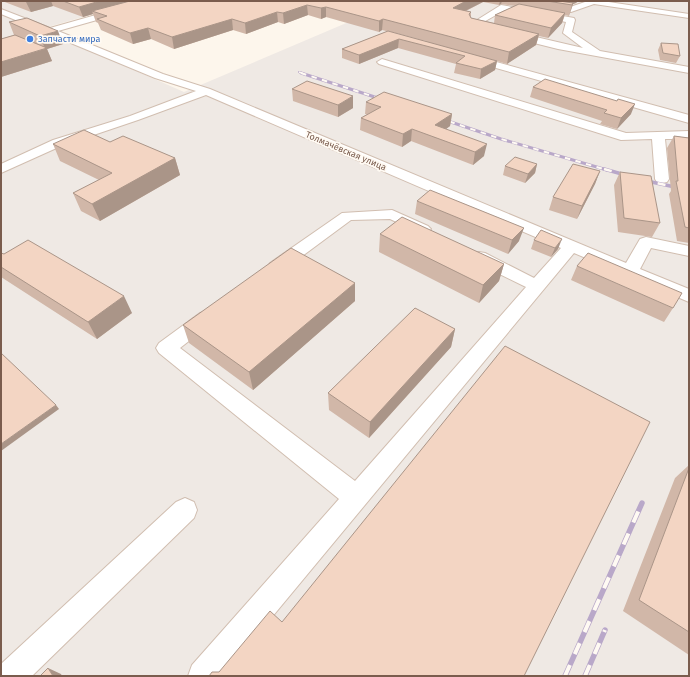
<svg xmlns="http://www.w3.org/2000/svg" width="690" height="677" viewBox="0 0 690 677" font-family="'Fira Sans',sans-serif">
<rect width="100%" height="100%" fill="#fdf6ec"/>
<!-- industrial -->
<path fill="#efe9e4" d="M1 1H139L41 29 184 92 398 1H689V676H1Z"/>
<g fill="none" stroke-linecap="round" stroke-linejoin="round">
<!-- minor casing -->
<g stroke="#d1beb0" stroke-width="2">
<path id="minor" d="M145 1H158L157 3 58 31 163 74 210 89 626 263 640 239 646 237 689 246V256L651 248 640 269 689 289V302L574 253 223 676H188L192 665 339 499 159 353 156 348 159 343 200 313 206 311 212 313 215 318 212 323 180 348 355 481 526 287 473 261 471 257 473 253 479 252 485 253 534 278 561 248 206 95 138 120 61 146 1 173V164L53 140 130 116 196 91 155 78 1 14V9L50 28Z
M588 1H602L689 14V18L594 4 571 12 551 9 547 7 551 5 570 7Z
M501 5 574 18 575 20 572 32 600 51 689 67V73L558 49 470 27 469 25ZM505 10 566 22 563 33 583 48 480 24Z
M471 55 689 115V123L468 60 466 58Z
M382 59 626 133 689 131V139H665L669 179 667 182 662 183 657 182 655 179 652 139 621 140 379 64 377 62Z
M392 210 428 226 431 229 428 232 423 234 418 232 390 219 351 220 282 271 276 272 270 271 268 267 270 263 342 213Z
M185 498 194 502 197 510 194 518 32 676H1V664L176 502Z"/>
</g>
<!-- minor -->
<use href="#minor" fill="#fff" fill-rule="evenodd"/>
<!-- rail-far3 casing -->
<g stroke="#b9a8c9" stroke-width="2">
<path id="rail-far3" d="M299 72 304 74"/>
</g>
<!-- rail-far2 casing -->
<g stroke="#b9a8c9" stroke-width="3">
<path id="rail-far2" d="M301 73 384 100
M439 118 501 139 607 170"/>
</g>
<!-- rail-far1 casing -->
<g stroke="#b9a8c9" stroke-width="3.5">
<path id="rail-far1" d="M604 169 629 176
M642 180 689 190"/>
</g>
<!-- rail casing -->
<g stroke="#b9a8c9" stroke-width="5.5">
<path id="rail" d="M565 676 642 503
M585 676 605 630"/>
</g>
<!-- rail-far3 -->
<use href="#rail-far3" stroke="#fffaf3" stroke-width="1.5" stroke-dasharray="4" stroke-linecap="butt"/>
<!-- rail-far2 -->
<use href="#rail-far2" stroke="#fffaf3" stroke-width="2" stroke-dasharray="5.5" stroke-linecap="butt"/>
<!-- rail-far1 -->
<use href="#rail-far1" stroke="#fffaf3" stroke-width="2.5" stroke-dasharray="8" stroke-linecap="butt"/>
<!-- rail -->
<use href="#rail" stroke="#fffaf3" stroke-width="4" stroke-dasharray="12" stroke-linecap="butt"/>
</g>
<!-- wall -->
<path fill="#d1b7a8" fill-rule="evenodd" d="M2 1H578L576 3 573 4 569 16 565 15 562 23 548 38 539 36 536 45 507 64 497 61 495 70 480 79 454 73 456 64 398 48 359 64 342 58V49L388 31 426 41 382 30 379 32 326 17 321 19 308 15 284 24 278 22 246 34 233 30 174 49 151 39 133 44 101 30 98 23 96 22 93 14 83 17 53 6 31 12ZM483 2 499 5 501 4 515 6 495 15 494 23 471 18V12L466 11Z
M9 22 63 44 47 49 52 61 1 77V39L14 35Z
M661 43 680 56 676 63 660 60 658 50Z
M533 87 631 114 617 129 600 124 602 121 530 97Z
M292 89 353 108 338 117 293 101Z
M366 102 452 114 450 126 446 129 484 156 473 165 411 141 402 147 360 130 361 118 367 114H365Z
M674 136 689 138V243L677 241 669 194 671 191 667 148Z
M110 142 175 158 180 175 100 221 81 211 73 193 99 180 60 161 53 144Z
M537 164 535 173 525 183 503 175 505 166Z
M600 171 595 184 577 219 549 210 553 197Z
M620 172 660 223 652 237 618 232 614 185Z
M417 201 519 241 508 254 415 214Z
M380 234 504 264 499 281 479 303 379 252Z
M534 240 558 249 551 257 531 249Z
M1 253 132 313 97 339 1 277Z
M577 266 673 308 664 322 571 280Z
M355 283V301L253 390 189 343 183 325Z
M455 329 451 347 369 438 329 410 328 393Z
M689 465V655L623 611 675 478Z"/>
<!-- shaded-wall -->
<path fill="#aa9588" d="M29 1H51L53 6 31 12 26 2Z
M100 1H140L92 11 93 14 83 17 79 7Z
M466 1H483V2L451 18 453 8Z
M500 1H502L501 4 499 5Z
M571 1H578L576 3 573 4 569 16 572 5H570Z
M307 5 308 15 284 24 283 13Z
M326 7V17L321 19V8Z
M277 12 278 22 246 34 245 23Z
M565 13 562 23 548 38 551 28Z
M232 19 233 30 174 49 172 37Z
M383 19 382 30 379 32V21Z
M148 28 151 39 133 44 130 33Z
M58 31 63 44 47 49 52 61 1 77V62L45 49 40 36Z
M539 34 536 45 507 64 509 52Z
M399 39 398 48 359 64V55Z
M497 61 495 70 480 79 481 69Z
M353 96V108L338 117V105Z
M635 104 631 114 617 129 621 118Z
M452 114 450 126 434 138 435 125Z
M412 129 411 141 402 147 403 134Z
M487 144 484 156 473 165 475 152Z
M175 158 180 175 100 221 92 204Z
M537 164 535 173 525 183 528 174Z
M600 171 595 184 577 219 582 206Z
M524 228 519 241 508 254 512 240Z
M562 239 558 249 551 257 555 248Z
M504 264 499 281 479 303 483 285Z
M355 283V301L253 390 249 372Z
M124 296 132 313 97 339 88 322Z
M455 329 451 347 369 438 370 422Z
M56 405 59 409 1 451V444Z
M48 668 61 674 62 676H53Z"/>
<!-- building -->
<path fill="#f3d5c3" stroke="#aa9588" d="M63 1H100L79 7Z
M130 1H466L453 8 471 12 469 14 471 18 539 34 509 52 383 19 379 21 326 7 321 8 307 5 283 13 277 12 245 23 232 19 172 37 148 28 130 33 97 19 107 16 92 11Z
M547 1H559L573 3 572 5Z
M519 4 565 13 551 28 495 15Z
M27 18 58 31 40 36 9 22Z
M388 31 497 61 481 69 456 63 465 56 399 39 359 55 342 49Z
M15 35 47 48 1 62V39Z
M661 43 678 44 680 56 663 53Z
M545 79 617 101 618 99 635 104 621 118 604 113 607 110 533 87Z
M307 81 353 96 338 105 292 89Z
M384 92 452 114 435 125 487 144 475 152 412 129 403 134 361 118 381 107 366 102Z
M84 130 110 142 123 136 175 158 92 204 73 193 112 173 53 144Z
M674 136 689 138V228L685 227 676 181H678Z
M515 157 537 164 528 174 505 166Z
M573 164 600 171 582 206 553 197Z
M620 172 651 176 660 223 624 218Z
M430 190 524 228 512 240 417 201Z
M402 217 504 264 483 285 380 234Z
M541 230 562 239 555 248 534 240Z
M28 240 124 296 88 322 1 267V253L4 254Z
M291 248 355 283 249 372 183 325Z
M588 253 682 293 673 308 577 266Z
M415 308 455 329 370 422 328 393Z
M505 346 650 422 524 676H209L212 672H219L270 611 282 622Z
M1 353 56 405 1 444Z
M689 468V632L639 600Z
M48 668 53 676H40Z"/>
<!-- markers -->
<circle fill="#3f7fe0" stroke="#fffaf3" stroke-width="1.5" cx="30" cy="39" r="4"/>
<g text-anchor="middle" stroke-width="3.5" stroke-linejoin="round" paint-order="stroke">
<!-- far-shop labels -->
<g font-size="9" fill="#366cbe" stroke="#fffaf3" text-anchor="start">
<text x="38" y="42">Запчасти мира</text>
</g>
<!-- far-street labels -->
<g font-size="9" fill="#7a5c4d" stroke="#fffaf3">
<text transform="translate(346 151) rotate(23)" y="3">Толмачёвская улица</text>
</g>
</g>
<!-- border -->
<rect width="690" height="677" fill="none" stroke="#7a5c4d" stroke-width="4"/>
</svg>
